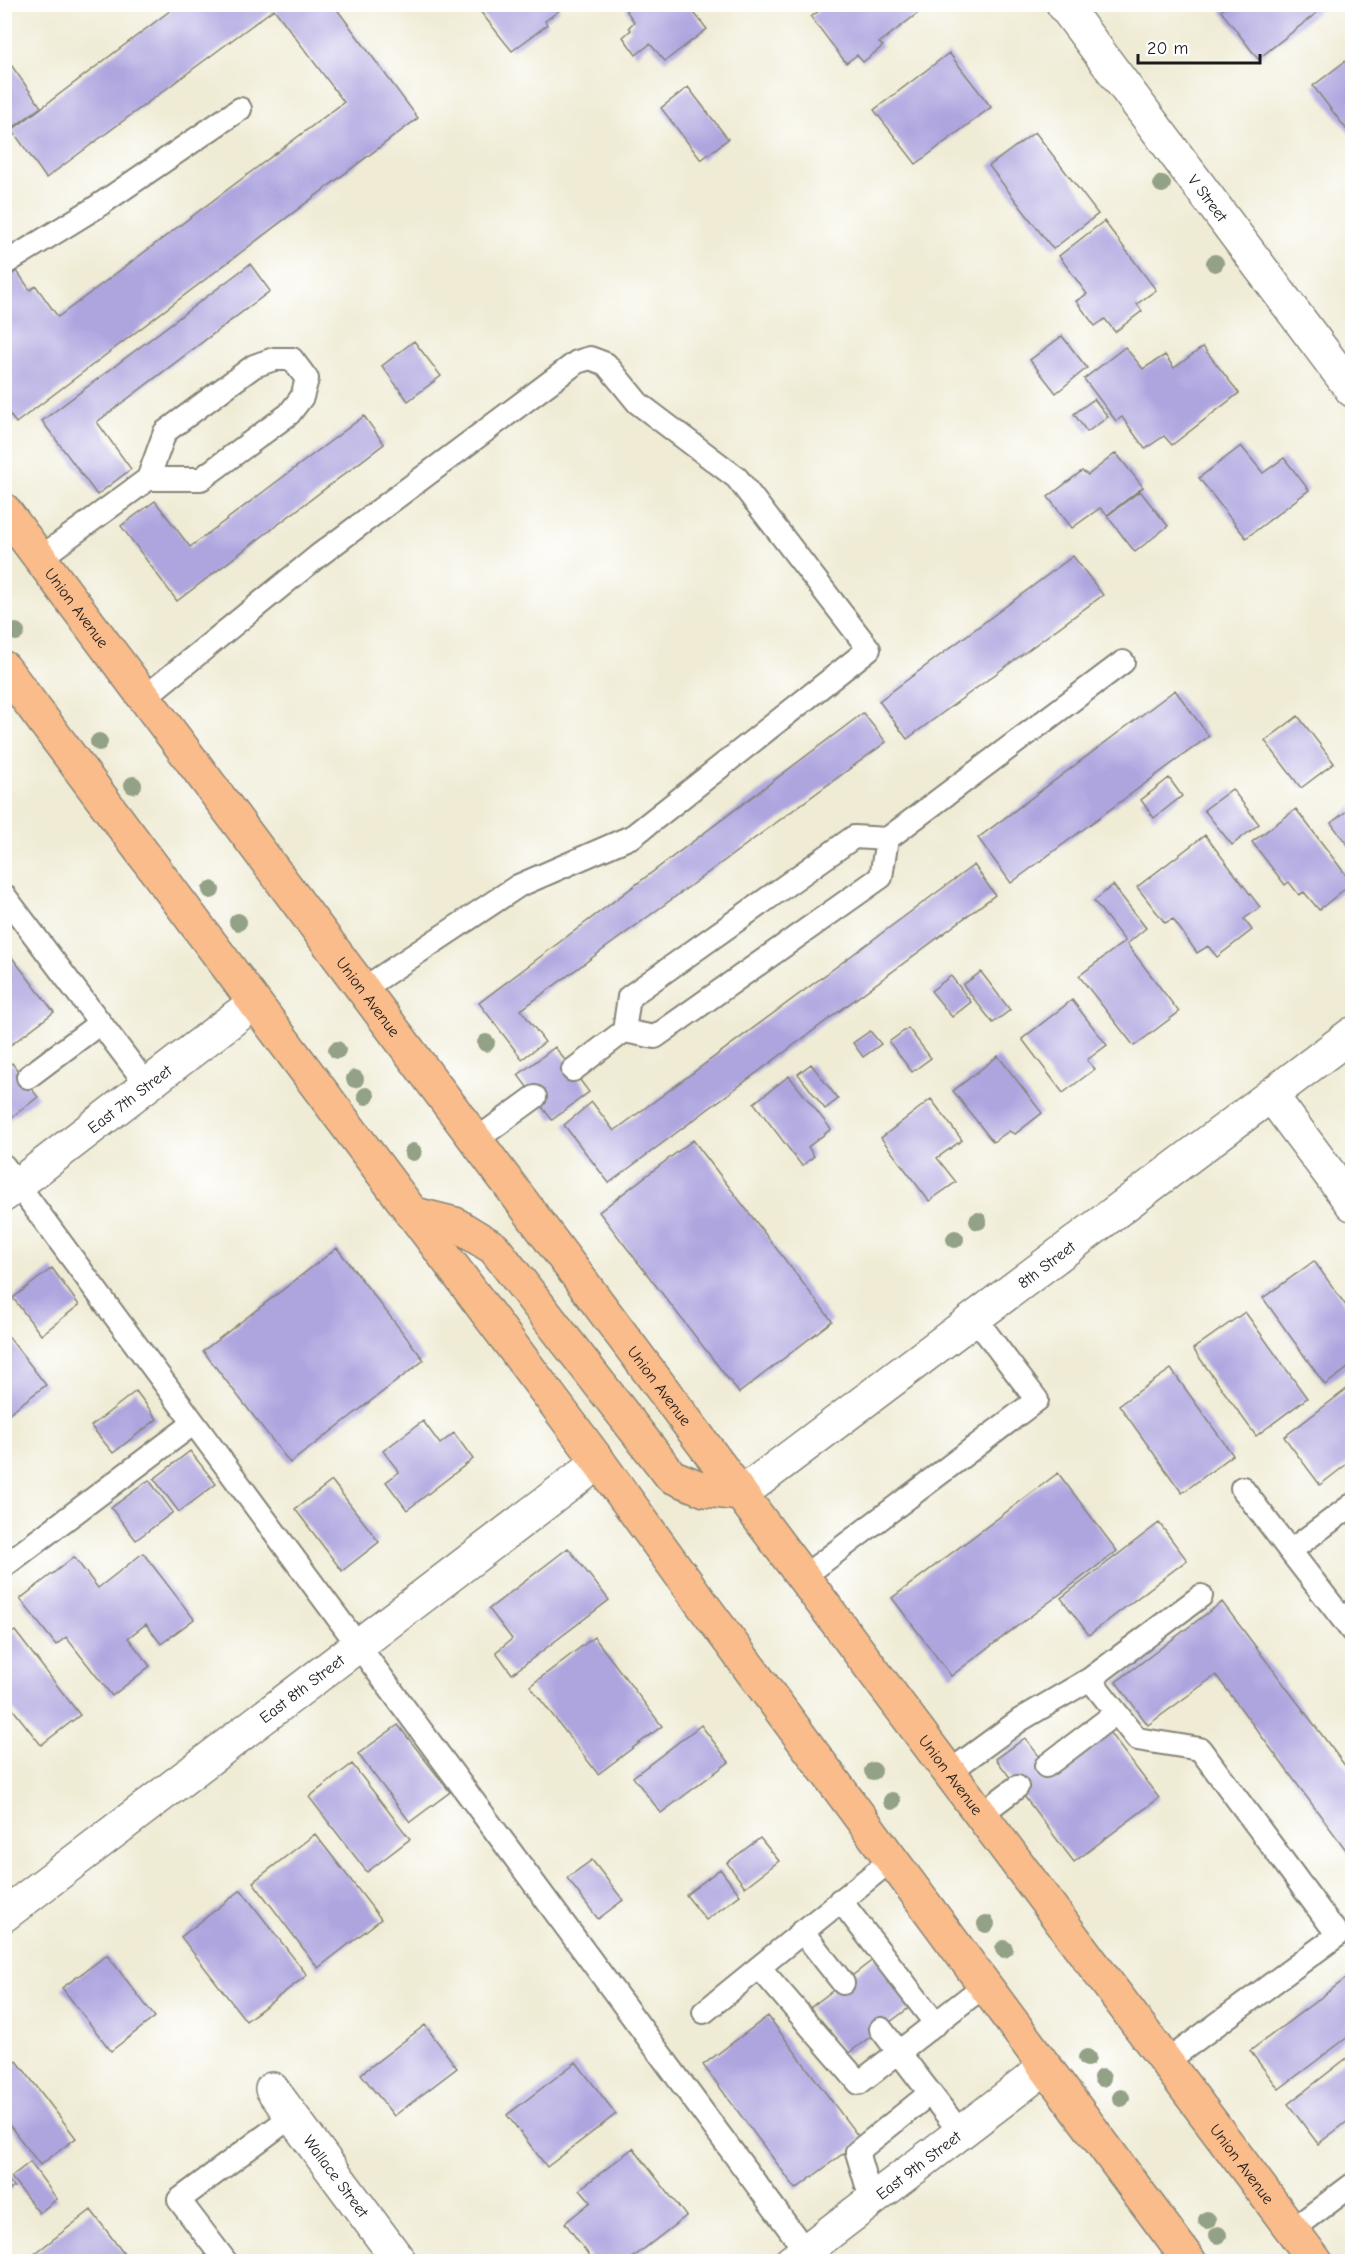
<svg xmlns="http://www.w3.org/2000/svg" width="1357" height="2266" viewBox="0 0 1357 2266" font-family="'Comic Neue',sans-serif">
<rect width="100%" height="100%" fill="#fff"/>
<filter id="ink" filterUnits="userSpaceOnUse"><feTurbulence type="fractalNoise" baseFrequency=".0167" numOctaves="2"/><feDisplacementMap in="SourceGraphic" scale="12" xChannelSelector="R" yChannelSelector="G"/><feConvolveMatrix kernelMatrix="1 2 1 2 8 2 1 2 1" color-interpolation-filters="sRGB"/></filter>
<filter id="wash" filterUnits="userSpaceOnUse"><feTurbulence type="fractalNoise" baseFrequency=".008" numOctaves="4" result="noise"/><feDisplacementMap in="SourceGraphic" scale="24" xChannelSelector="R" yChannelSelector="G"/><feGaussianBlur stdDeviation="1.35" result="paint"/><feColorMatrix in="noise" values="0 0 0 0 0 0 0 0 0 0 0 0 0 0 0 0 0 1.4 0 .05"/><feComposite in="paint" operator="in"/></filter>
<g filter="url(#wash)">
<rect width="100%" height="100%" fill="#efebd4"/>
<g id="blocks">
<!-- building -->
<path fill="#aea5df" d="M179 4H333L418 118 16 423 4 407V281L17 271 30 290 36 286 58 317 344 102 274 9 46 178 12 130Z
M633 4H687L707 29 665 61 650 44 636 55 623 37 631 30 629 27 634 22 626 10Z
M828 4H912L918 13 879 43 883 46 863 62 857 55 846 63 811 17Z
M1230 4H1328L1258 59 1221 11Z
M475 5H555L560 10 545 21 547 25 512 51Z
M949 53 991 107 916 164 874 110Z
M4 55 41 107 4 134Z
M1352 56V133L1350 134 1313 86Z
M688 87 728 139 701 160 661 108Z
M1035 132 1098 214 1053 249 989 166Z
M1104 221 1156 290 1137 304 1142 311 1115 332 1105 319 1095 326 1076 301 1087 294 1059 256Z
M250 264 270 291 97 422 131 469 97 495 42 421Z
M1062 336 1087 368 1056 393 1030 360Z
M414 341 441 376 408 401 382 366Z
M1125 347 1143 369 1165 355 1174 368 1203 347 1239 393 1172 445 1164 436 1145 449 1122 417 1116 421 1084 379Z
M1094 399 1108 417 1087 432 1074 414Z
M364 416 384 444 177 601 121 526 155 501 190 547Z
M1241 446 1263 473 1284 458 1309 490 1246 538 1199 478Z
M1116 453 1143 487 1107 515 1100 508 1072 528 1048 497 1082 471 1088 475Z
M1140 491 1168 526 1135 552 1107 516Z
M1073 556 1103 595 907 739 879 701Z
M1352 644V657L1346 649Z
M1175 690 1209 736 1011 883 978 838Z
M863 713 886 742 521 1010 545 1042 522 1059 479 1003Z
M1298 716 1334 763 1301 788 1265 741Z
M1169 778 1182 796 1154 818 1141 800Z
M1232 789 1259 824 1232 845 1204 810Z
M1352 807V851L1331 823Z
M1296 809 1352 883 1319 910 1304 892 1299 895 1289 882 1285 885 1252 842Z
M1205 835 1260 907 1244 919 1252 930 1217 957 1208 946 1197 953 1173 919 1165 923 1137 887Z
M974 865 995 895 609 1183 564 1125 592 1102 614 1131Z
M1113 885 1146 928 1127 944 1179 1012 1134 1046 1079 976 1125 941 1094 901Z
M4 947 54 1012 4 1050Z
M981 972 1010 1010 993 1023 963 985Z
M951 976 971 1002 952 1017 931 991Z
M1072 1000 1107 1045 1087 1060 1095 1069 1063 1093 1022 1039Z
M908 1028 931 1058 912 1072 889 1042Z
M870 1031 881 1044 863 1057 853 1043Z
M555 1047 589 1092 552 1120 518 1075Z
M998 1056 1042 1113 1015 1134 1009 1131 993 1142 953 1091Z
M12 1063 38 1097 4 1123V1069Z
M811 1064 838 1099 825 1109 798 1074Z
M789 1076 831 1129 808 1147 814 1156 802 1166 754 1103Z
M931 1099 962 1140 937 1158 956 1182 929 1201 881 1138Z
M693 1140 832 1321 739 1393 599 1212Z
M337 1248 424 1360 290 1463 203 1351Z
M1314 1261 1352 1314V1365L1325 1385 1263 1298Z
M52 1268 79 1305 41 1335 13 1298Z
M1245 1312 1307 1398 1256 1436 1193 1349Z
M4 1331 46 1385 4 1417Z
M1171 1369 1233 1455 1182 1493 1119 1405Z
M1352 1385V1460L1320 1485 1284 1437Z
M136 1391 157 1419 113 1453 91 1426Z
M423 1421 440 1444 454 1433 473 1459 407 1510 386 1482 399 1472 383 1451Z
M190 1451 216 1484 179 1512 154 1479Z
M1058 1473 1117 1551 951 1676 892 1598Z
M149 1480 173 1512 136 1540 111 1508Z
M332 1481 379 1542 342 1571 295 1509Z
M1159 1523 1187 1560 1089 1635 1061 1598Z
M568 1548 609 1600 512 1674 496 1652 512 1639 489 1609Z
M143 1553 194 1619 161 1644 146 1624 128 1638 150 1666 112 1696 66 1637 56 1645 20 1599 74 1557 98 1588Z
M1222 1602 1352 1775V1858L1216 1675 1148 1725 1116 1682Z
M15 1631 80 1715 41 1745 4 1698V1639Z
M594 1637 662 1726 598 1774 530 1686Z
M398 1725 450 1792 410 1822 358 1754Z
M701 1725 729 1762 661 1813 633 1777Z
M1109 1732 1159 1798 1074 1862 996 1759 1025 1738 1053 1774Z
M352 1764 410 1839 367 1872 309 1797Z
M315 1834 381 1919 318 1968 253 1882Z
M760 1838 779 1861 745 1887 727 1863Z
M592 1860 623 1900 598 1919 567 1878Z
M720 1869 740 1895 706 1920 686 1895Z
M241 1890 307 1975 246 2021 181 1937Z
M107 1955 155 2017 111 2051 62 1988Z
M878 1956 914 2004 846 2055 810 2008Z
M1352 1974V2034L1279 2089 1250 2051Z
M768 2016 861 2140 796 2189 703 2065Z
M425 2025 457 2068 394 2116 361 2074Z
M1352 2054V2118L1318 2144 1288 2104Z
M17 2061 76 2138 40 2165 4 2118V2070Z
M576 2062 616 2114 547 2167 507 2115Z
M633 2148 686 2216 627 2262H594L565 2223 591 2202 580 2189Z
M30 2162 57 2199 39 2213 11 2177Z
M4 2175 14 2187 4 2194Z
M91 2210 130 2262H24Z"/>
</g>
</g>
<g filter="url(#ink)">
<use href="#blocks" fill-opacity="0" stroke="#868478" stroke-width="1.5"/>
<g fill="none" stroke-linecap="round" stroke-linejoin="round">
<!-- service casing -->
<g stroke="#868478" stroke-width="26">
<path id="service" d="M4 264 95 208 240 109
M40 558 148 479 165 432 254 366 274 359H292L307 379 302 397 289 414 201 479H148
M145 697 318 556 577 362 590 358 606 364 638 403 737 478 869 649 633 836 518 886 363 989
M4 895 147 1085
M624 1031 655 1037 881 877 887 839
M573 1070 624 1031 629 997 854 837 887 839 1123 662
M28 1077 100 1023
M476 1140 535 1097
M4 1166 813 2261
M1242 1488 1290 1551 1352 1505
M1290 1551 1352 1631
M4 1566 194 1423
M803 1577 1037 1400 975 1318
M1046 1766 1116 1713
M949 1772 1020 1720 1090 1679
M981 1814 1017 1787
M840 1900 936 2024
M802 1931 843 1983
M759 1967 859 2083 985 1985
M704 2012 891 1860
M881 2029 960 2132
M1166 2062 1338 1935 1200 1749 1137 1739 1090 1679 1201 1596
M871 2199 857 2152 929 2094
M1292 2230 1352 2185
M226 2262 179 2200 292 2116"/>
</g>
<!-- minor casing -->
<g stroke="#868478" stroke-width="36">
<g id="minor">
<path id="s1" d="M1063 4 1352 390"/>
<path d="M1271 1095 1352 1204"/>
<path id="s2" d="M4 1195 254 1003"/>
<path id="s3" d="M741 1494 1352 1034"/>
<path id="s4" d="M4 1915 599 1462"/>
<path id="s5" d="M272 2089 400 2262"/>
<path id="s6" d="M791 2262 1045 2068"/>
</g>
</g>
<!-- trunk casing -->
<g stroke="#868478" stroke-width="36">
<g id="trunk">
<path id="s7" d="M4 510 1316 2262"/>
<path d="M4 668 599 1462 702 1604 1190 2262"/>
<path d="M411 1213 455 1224 494 1248 671 1476 705 1490 741 1494"/>
</g>
</g>
<!-- service -->
<use href="#service" stroke="#fff" stroke-width="22"/>
<!-- minor -->
<use href="#minor" stroke="#fff" stroke-width="33"/>
<!-- trunk -->
<use href="#trunk" stroke="#f9bc8a" stroke-width="33"/>
</g>
<!-- trees -->
<g fill="#93a186">
<circle cx="1162" cy="184" r="9"/>
<circle cx="1215" cy="263" r="9"/>
<circle cx="16" cy="632" r="9"/>
<circle cx="99" cy="742" r="9"/>
<circle cx="133" cy="785" r="9"/>
<circle cx="211" cy="890" r="9"/>
<circle cx="238" cy="922" r="9"/>
<circle cx="486" cy="1043" r="9"/>
<circle cx="337" cy="1050" r="9"/>
<circle cx="355" cy="1079" r="9"/>
<circle cx="366" cy="1096" r="9"/>
<circle cx="413" cy="1152" r="9"/>
<circle cx="978" cy="1221" r="9"/>
<circle cx="955" cy="1239" r="9"/>
<circle cx="873" cy="1771" r="9"/>
<circle cx="892" cy="1801" r="9"/>
<circle cx="986" cy="1924" r="9"/>
<circle cx="1004" cy="1949" r="9"/>
<circle cx="1087" cy="2058" r="9"/>
<circle cx="1102" cy="2078" r="9"/>
<circle cx="1121" cy="2098" r="9"/>
<circle cx="1207" cy="2220" r="9"/>
<circle cx="1218" cy="2235" r="9"/>
</g>
</g>
<g text-anchor="middle" stroke-width="4.5" stroke-linejoin="round" paint-order="stroke">
<!-- street labels -->
<g font-size="16" fill="#1c1c1c" stroke="#fff">
<text dy="6" stroke="none"><textPath href="#s1" startOffset="242">V Street</textPath></text>
<text dy="6" stroke="none"><textPath href="#s7" startOffset="122">Union Avenue</textPath></text>
<text dy="6" stroke="none"><textPath href="#s7" startOffset="608">Union Avenue</textPath></text>
<text dy="6" stroke="none"><textPath href="#s2" startOffset="158">East 7th Street</textPath></text>
<text dy="6" stroke="none"><textPath href="#s3" startOffset="382">8th Street</textPath></text>
<text dy="6" stroke="none"><textPath href="#s7" startOffset="1094">Union Avenue</textPath></text>
<text dy="6" stroke="none"><textPath href="#s4" startOffset="374">East 8th Street</textPath></text>
<text dy="6" stroke="none"><textPath href="#s7" startOffset="1580">Union Avenue</textPath></text>
<text dy="6" stroke="none"><textPath href="#s6" startOffset="160">East 9th Street</textPath></text>
<text dy="6" stroke="none"><textPath href="#s7" startOffset="2066">Union Avenue</textPath></text>
<text dy="6" stroke="none"><textPath href="#s5" startOffset="108">Wallace Street</textPath></text>
</g>
</g>
<!-- margin -->
<rect width="1357" height="2266" fill="none" stroke="#fff" stroke-width="24"/>
<!-- scale -->
<path d="M1138 54v9h122v-9" fill="none" stroke="#1c1c1c" stroke-width="3"/>
<text x="1147" y="54" font-size="18" fill="#1c1c1c" stroke="#ffffff" stroke-width="4.5" paint-order="stroke">20 m</text>
</svg>
